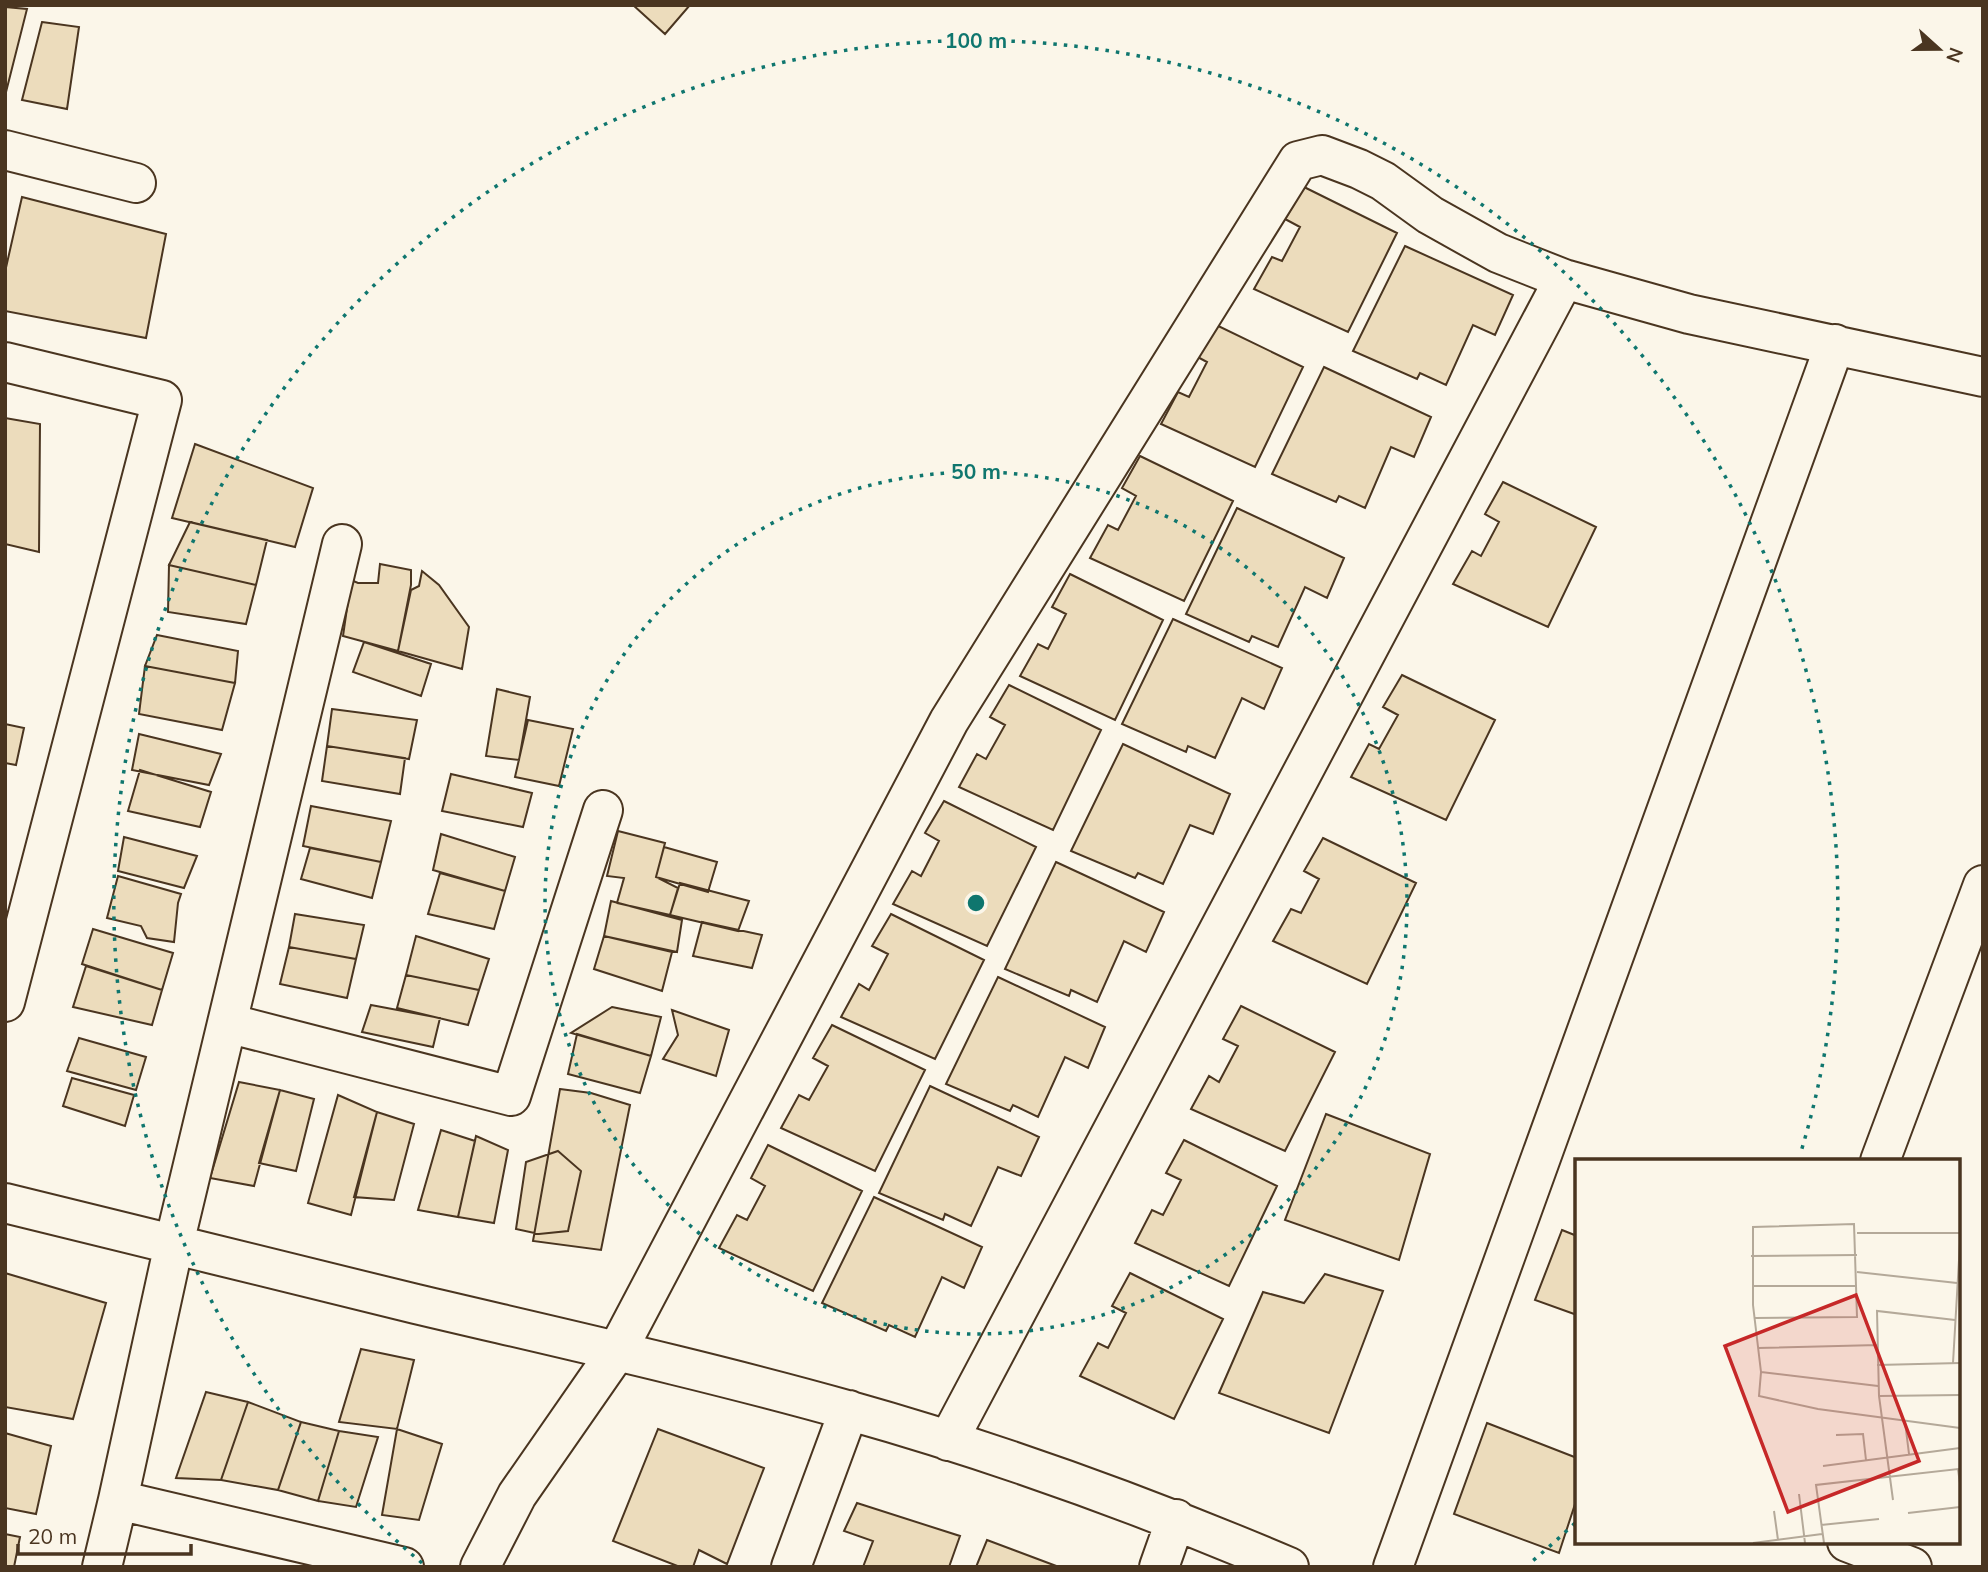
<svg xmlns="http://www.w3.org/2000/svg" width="1988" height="1572" viewBox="0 0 1988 1572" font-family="Mulish,sans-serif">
<rect width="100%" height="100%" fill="#fbf6e9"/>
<!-- building -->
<path fill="#ecdcbc" stroke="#4a3520" stroke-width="2" d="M633 5H690L665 34Z
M5 7 27 9 5 96Z
M42 22 79 27 67 109 22 100Z
M1304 187 1397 233 1348 332 1254 289 1272 257 1282 261 1300 227 1285 219Z
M22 197 166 234 146 338 5 311V272Z
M1405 246 1513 295 1495 335 1473 325 1446 385 1420 373 1417 379 1353 351Z
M1210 322 1303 367 1255 467 1161 424 1178 392 1189 397 1207 362 1192 354Z
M1324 367 1431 417 1414 457 1391 447 1365 508 1339 496 1336 502 1272 474Z
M5 418 40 424 39 552 5 544Z
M195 444 313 488 295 547 172 518Z
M1140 456 1233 501 1184 601 1090 558 1108 525 1118 530 1136 496 1122 488Z
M1503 482 1596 527 1548 627 1453 584 1472 551 1481 556 1499 522 1485 514Z
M1237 508 1344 558 1327 598 1305 587 1278 647 1252 636 1249 642 1186 614Z
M190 522 267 540 256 585 169 565Z
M380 564 411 570V585L398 651 343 636 351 580 358 583H378Z
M169 565 256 585 246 624 168 612Z
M422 571 439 585 469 627 462 669 398 651 411 590 419 586Z
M1070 574 1163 620 1115 720 1020 676 1038 644 1048 649 1066 614 1052 607Z
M1173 619 1282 668 1264 709 1242 698 1215 758 1188 746 1186 752 1122 724Z
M157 635 238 651 235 683 145 666Z
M364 642 431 664 421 696 353 672Z
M145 666 235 683 222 730 139 714Z
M1402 675 1495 720 1446 820 1351 777 1369 744 1379 749 1398 715 1383 707Z
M1009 685 1101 730 1053 830 959 787 977 754 986 759 1005 725 990 717Z
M497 689 530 697 519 760 486 756Z
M332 709 417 720 409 759 327 746Z
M528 720 573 729 559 786 515 777Z
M5 724 24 728 16 765 5 763Z
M139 734 221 754 209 785 132 770Z
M1123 744 1230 794 1213 834 1190 825 1163 884 1138 873 1135 878 1071 851Z
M327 746 405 758 400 794 322 781Z
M140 770 211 792 200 827 128 811Z
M451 774 532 793 523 827 442 811Z
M944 801 1036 847 987 946 893 904 912 871 921 876 939 841 925 833Z
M311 806 391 821 381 862 303 846Z
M618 831 665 843 656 877 678 888 670 915 617 903 624 878 607 876Z
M441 834 515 857 505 891 433 870Z
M124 837 197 856 184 888 118 871Z
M1323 838 1416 883 1367 984 1273 941 1291 909 1301 913 1319 879 1304 871Z
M664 847 717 862 708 892 656 877Z
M310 848 381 862 372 898 301 879Z
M1056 862 1164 912 1146 952 1124 941 1097 1002 1071 990 1069 996 1005 969Z
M440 873 505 891 494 929 428 914Z
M118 876 181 894 178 903 174 942 147 938 141 926 107 918Z
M680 883 749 901 738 931 670 915Z
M611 901 682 920 677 952 604 936Z
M295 914 364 925 356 959 289 947Z
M891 914 984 960 935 1059 841 1017 859 984 869 990 888 954 872 946Z
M702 922 762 935 752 968 693 956Z
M93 929 173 953 162 990 82 964Z
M416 936 489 959 479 990 406 975Z
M604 936 672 952 662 991 594 969Z
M289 947 356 959 347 998 280 984Z
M86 966 162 990 152 1025 73 1007Z
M406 975 479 990 468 1025 397 1008Z
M998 977 1105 1027 1088 1068 1065 1057 1038 1117 1013 1105 1010 1111 946 1084Z
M371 1005 440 1018 433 1047 362 1032Z
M1241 1006 1335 1052 1285 1151 1191 1109 1209 1076 1219 1082 1238 1046 1223 1039Z
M612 1007 661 1017 651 1056 571 1033Z
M672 1010 729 1030 716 1076 663 1059 678 1035Z
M832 1025 925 1070 875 1171 781 1128 799 1095 809 1100 828 1066 813 1058Z
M577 1034 651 1056 640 1093 568 1074Z
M79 1038 146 1057 136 1090 67 1071Z
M72 1078 134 1095 125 1126 63 1106Z
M239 1082 280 1090 254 1186 210 1178Z
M930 1086 1039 1137 1021 1176 998 1167 971 1226 945 1214 943 1220 879 1193Z
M560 1089 591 1093 630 1105 601 1250 533 1241Z
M280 1090 314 1099 296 1171 259 1163Z
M338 1095 377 1112 351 1215 308 1203Z
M377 1112 414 1124 394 1200 354 1197Z
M1326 1114 1430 1154 1399 1260 1285 1220Z
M441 1130 475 1141 458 1217 418 1210Z
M476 1136 508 1150 494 1223 458 1217Z
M1184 1140 1277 1186 1229 1286 1135 1243 1152 1210 1163 1215 1181 1180 1166 1173Z
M768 1145 862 1191 813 1291 719 1248 737 1215 747 1220 765 1186 751 1178Z
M558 1151 581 1171 568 1231 539 1234 516 1229 526 1162Z
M874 1197 982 1247 964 1288 942 1277 915 1337 889 1325 886 1331 822 1303Z
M1562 1230 1577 1236V1315L1535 1300Z
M5 1273 106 1303 73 1419 5 1407Z
M1130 1273 1223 1319 1174 1419 1080 1376 1098 1343 1108 1348 1126 1313 1112 1306Z
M1325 1274 1383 1291 1329 1433 1219 1393 1263 1292 1304 1303Z
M361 1349 414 1360 397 1429 339 1422Z
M206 1392 248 1402 221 1480 176 1478Z
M248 1402 301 1422 278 1490 221 1480Z
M301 1422 339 1431 318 1501 278 1490Z
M1487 1423 1577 1458V1498L1559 1553 1454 1514Z
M397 1429 442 1444 419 1520 382 1515Z
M658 1429 764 1468 727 1564 699 1550 693 1567H680L613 1541Z
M339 1431 378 1437 356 1507 318 1501Z
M5 1433 51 1446 36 1514 5 1508Z
M857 1503 960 1536 949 1567H863L873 1541 844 1531Z
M5 1534 20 1537 14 1567H5Z
M987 1540 1059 1567H976Z"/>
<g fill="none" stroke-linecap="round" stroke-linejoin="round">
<!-- street casing -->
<g stroke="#4a3520" stroke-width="42">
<path id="street" d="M5 150 136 183
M5 362 162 400 5 1002
M227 1023 511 1096 603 810
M1880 1161 1983 885
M5 1203C142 1236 279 1271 416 1304 560 1338 704 1370 847 1410 997 1452 1145 1506 1289 1567
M948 1441 1564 279
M118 1500 404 1567
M1847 1542 1912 1567
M102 1567 118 1500 174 1244 342 544
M480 1567 517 1495 617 1351 949 721 1298 161 1322 155 1359 169 1383 181 1430 215 1498 253 1564 279 1689 314 1983 377
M791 1567 849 1410
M1159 1567 1176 1519
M1393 1567 1835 344"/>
</g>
<!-- street -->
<use href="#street" stroke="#fbf6e9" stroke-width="38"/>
</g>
<!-- distance rings -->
<g fill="none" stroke="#0f766e" stroke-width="3.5" stroke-dasharray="3.5 7">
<circle cx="976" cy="903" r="431"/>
<path d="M1575 1523A862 862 0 0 1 1530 1563M422 1563A862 862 0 1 1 1800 1155"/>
</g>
<!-- overview -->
<g transform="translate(1575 1159)">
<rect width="385" height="385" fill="#fbf6e9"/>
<path fill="none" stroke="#b4a999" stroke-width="2" d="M282 74H385M176 97 282 96M282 113 382 124M177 127H282M180 159 282 158 279 65 178 68V146L186 213 184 237 243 250 385 269M183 189 303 186M378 204 385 84M302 206 385 204M186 213 303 227M304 237 385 236M330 263 334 295M261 276 288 275 291 301M248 307 385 289M224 335 230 384M318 341 304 237 302 152 380 161M199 352 203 381M333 354 385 348M246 366 304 360M178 384 247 375M249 384 241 326 383 310 385 324"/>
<path fill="#c62828" fill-opacity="0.15" stroke="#c62828" stroke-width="3.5" d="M281 136 344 302 213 353 150 187Z"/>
<rect width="385" height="385" fill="none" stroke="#4a3520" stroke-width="3.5"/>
</g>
<circle cx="976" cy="903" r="10" fill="#0f766e" stroke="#fbf6e9" stroke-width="3.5"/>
<g font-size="21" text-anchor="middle" font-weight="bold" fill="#0f766e" stroke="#fbf6e9" stroke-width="5" stroke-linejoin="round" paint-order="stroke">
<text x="976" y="48">100 m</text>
<text x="976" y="479">50 m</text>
</g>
<!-- border -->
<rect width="1988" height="1572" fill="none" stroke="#4a3520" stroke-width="14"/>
<!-- north arrow -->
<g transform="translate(1939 49) rotate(111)" stroke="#fbf6e9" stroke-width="5" paint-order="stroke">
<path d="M0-5L12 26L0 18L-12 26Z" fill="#4a3520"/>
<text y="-10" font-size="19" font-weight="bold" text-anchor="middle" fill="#4a3520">N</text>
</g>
<!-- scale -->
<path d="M18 1544v10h173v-10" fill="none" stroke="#4a3520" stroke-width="3.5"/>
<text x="28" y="1544" font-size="21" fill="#4a3520" stroke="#fbf6e9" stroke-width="5" paint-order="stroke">20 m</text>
</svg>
